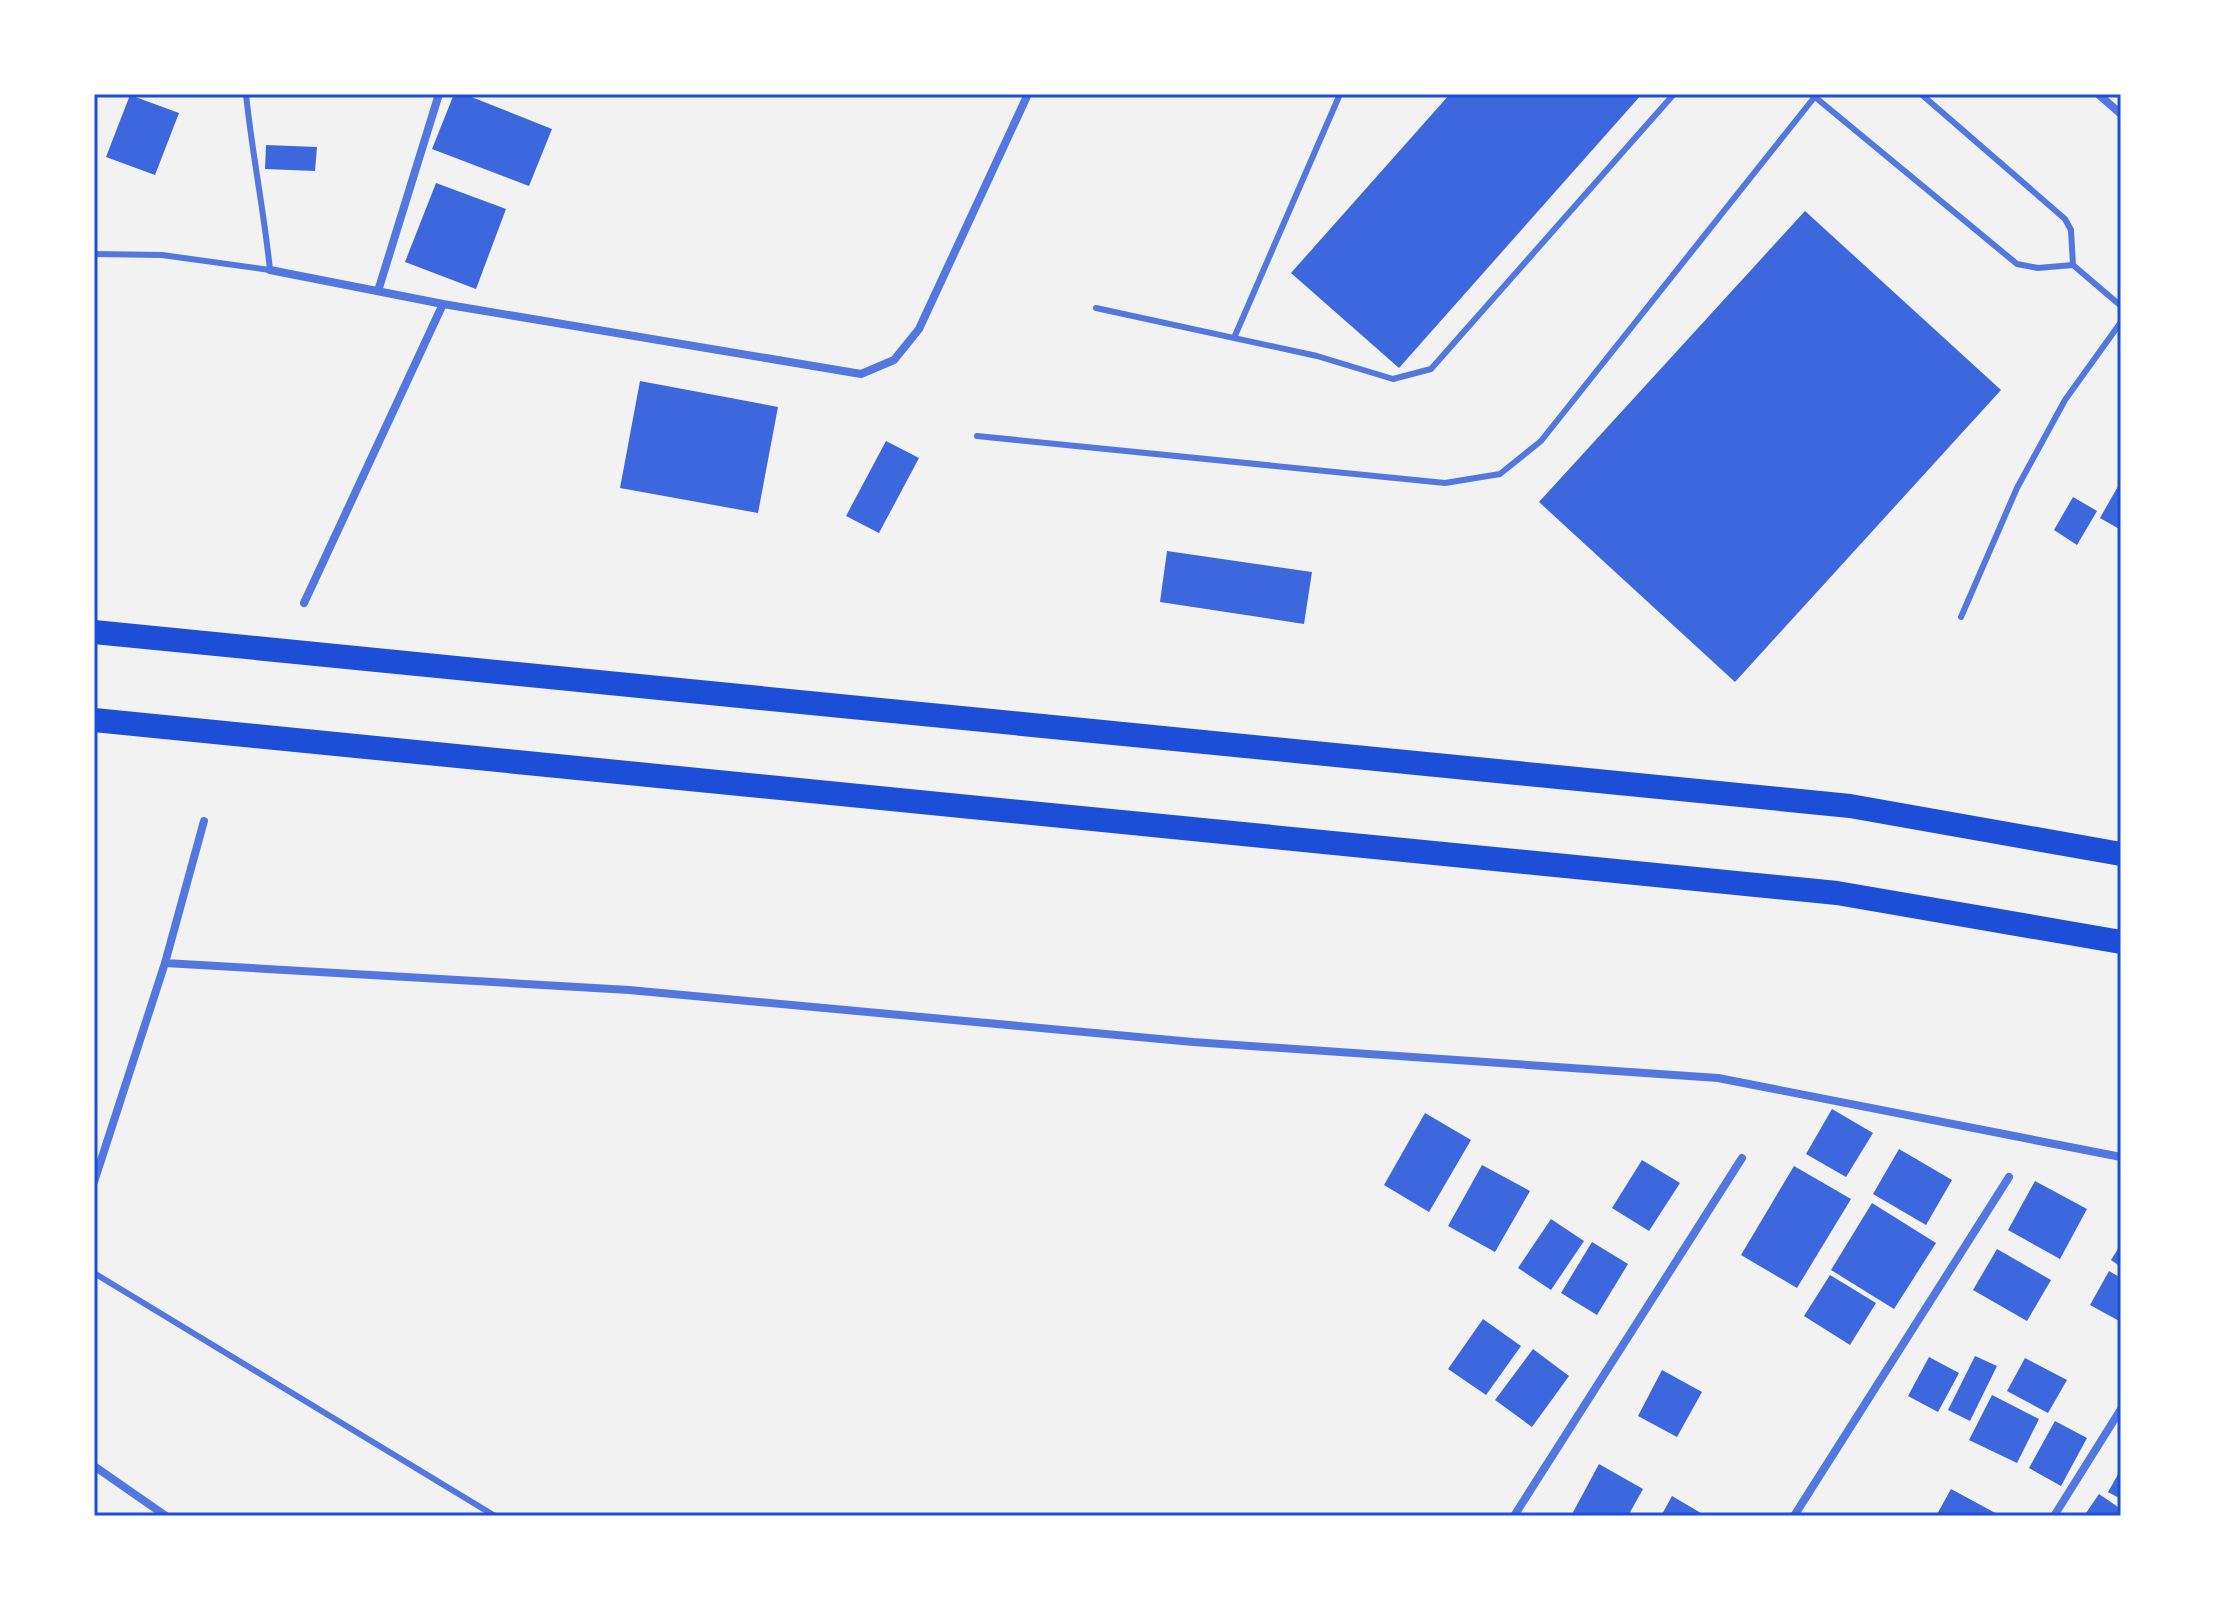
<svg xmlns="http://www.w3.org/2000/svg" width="2215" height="1610" viewBox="0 0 2215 1610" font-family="'Asap Condensed',sans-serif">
<rect width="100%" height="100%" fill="#f2f2f2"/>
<!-- building -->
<path fill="#3d67dc" d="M454 94H464L552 129 529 186 432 149Z
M1450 94H1642L1399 368 1291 273Z
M130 95 179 113 155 175 106 157Z
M266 145 317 147 315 171 265 169Z
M436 183 506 209 476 289 405 262Z
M1805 211 2001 390 1735 682 1539 502Z
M640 381 778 407 758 513 620 488Z
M886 441 919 458 879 533 846 516Z
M2121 481V530L2100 518Z
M2073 497 2097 511 2077 545 2054 530Z
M1167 551 1312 572 1304 624 1160 602Z
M1832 1109 1873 1133 1846 1177 1806 1154Z
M1425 1113 1471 1140 1429 1212 1384 1185Z
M1899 1149 1952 1180 1926 1225 1873 1194Z
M1642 1160 1680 1183 1649 1231 1612 1208Z
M1482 1165 1530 1191 1495 1252 1448 1226Z
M1794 1166 1851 1199 1797 1288 1741 1255Z
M2035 1181 2087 1209 2060 1259 2008 1230Z
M1872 1203 1936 1243 1894 1309 1831 1270Z
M1551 1219 1584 1241 1551 1290 1518 1268Z
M1592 1242 1628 1264 1597 1315 1561 1293Z
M2121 1244V1267L2111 1260Z
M1997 1249 2051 1280 2027 1321 1973 1290Z
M2109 1271 2121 1278V1322L2090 1305Z
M1830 1275 1876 1303 1850 1345 1804 1316Z
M1483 1319 1521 1346 1486 1395 1448 1369Z
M1533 1349 1569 1376 1532 1427 1495 1400Z
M1975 1356 1997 1366 1970 1421 1948 1410Z
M1929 1357 1959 1373 1938 1412 1908 1396Z
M2025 1358 2067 1380 2048 1413 2007 1391Z
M1662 1370 1702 1392 1677 1437 1638 1416Z
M1992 1395 2039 1419 2017 1463 1969 1440Z
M2055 1421 2087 1438 2061 1486 2029 1468Z
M1599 1464 1643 1489 1628 1516H1571Z
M2121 1469V1499L2108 1492Z
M1951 1489 2001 1516H1936Z
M2099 1494 2121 1509V1516H2084Z
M1672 1496 1706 1516H1661Z"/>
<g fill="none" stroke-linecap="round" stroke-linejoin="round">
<!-- service -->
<path stroke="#5277de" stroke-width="6" d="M1921 94 2065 219 2071 230 2073 265
M1815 97 2017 264 2038 268 2073 265 2121 306
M94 254 162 255 270 270C264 211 252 153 246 94
M1096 308 1317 356 1393 379 1431 369 1674 94
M1234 338 1340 94
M977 436 1445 483 1500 474 1541 441 1817 94
M1961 617 2017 488 2065 400 2121 322
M94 1273 495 1516"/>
<!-- minor -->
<path stroke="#5277de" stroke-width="8" d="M2098 94 2121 114
M270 270 443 304 861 374 894 360 919 329 1028 94
M378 291 439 94
M304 603 443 304
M165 963 629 990 1193 1042 1718 1078 2121 1157
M94 1182 165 963 204 821
M94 1466 166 1516
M1514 1516 1742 1158
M1794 1516 2009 1177
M2054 1516 2121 1409"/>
<!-- motorway -->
<path stroke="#1d4ed8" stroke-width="24" d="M94 632 1850 806 2121 854
M94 720 1837 893 2121 942"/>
</g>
<!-- border -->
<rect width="2215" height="1610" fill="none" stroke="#ffffff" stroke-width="192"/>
<rect x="96" y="96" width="2023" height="1418" fill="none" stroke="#1d4ed8" stroke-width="3"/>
</svg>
